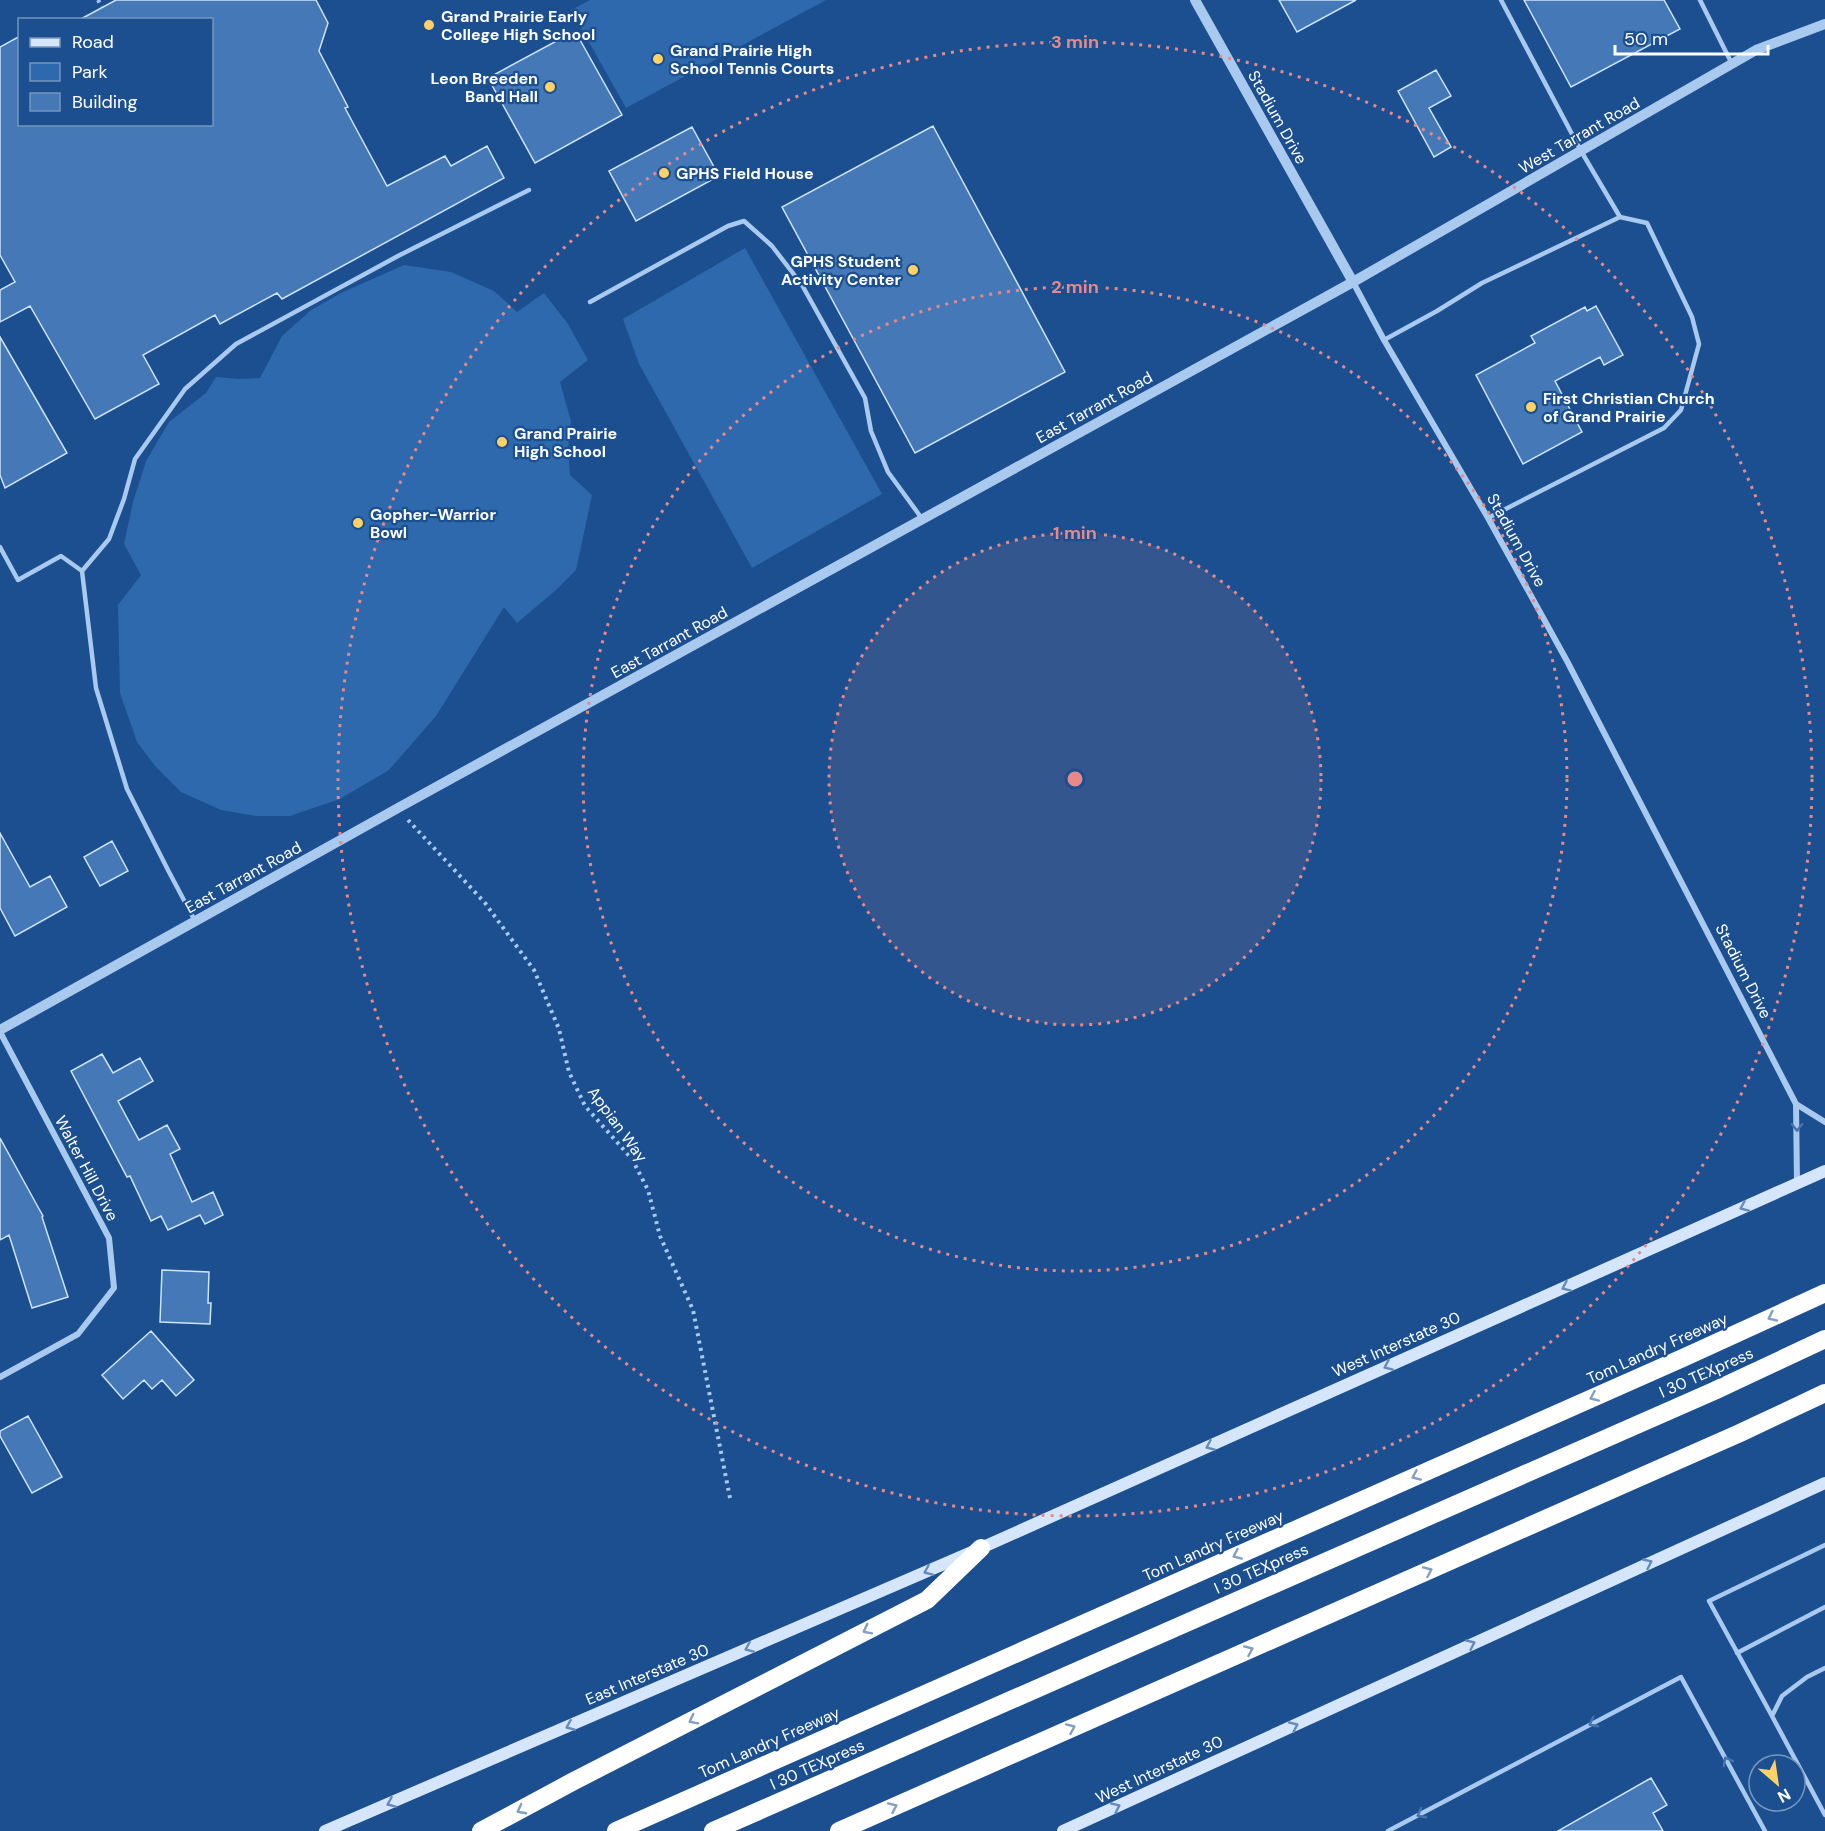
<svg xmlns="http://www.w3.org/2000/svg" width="1825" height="1831" viewBox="0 0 1825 1831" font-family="'DM Sans',sans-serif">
<rect width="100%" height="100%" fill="#1b4f8f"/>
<!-- green -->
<path fill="#2e69ad" d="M590 0H826L626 108 571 10Z
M745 248 882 494 752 568 639 364 623 319Z
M404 265 451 272 494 291 517 312 544 293 568 324 588 360 560 382 571 421 568 449 570 475 592 495 576 570 556 590 517 623 504 607 436 716 389 770 340 799 290 816H256L221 810 181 792 155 766 137 742 120 693 118 605 141 575 124 544 133 502 146 461 169 422 206 393 216 377 239 379 260 378 282 336 311 310 341 293Z"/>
<!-- building -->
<path fill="#4478b7" stroke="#cfe3fa" stroke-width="1.5" d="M116 0H316L328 23 319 51 348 107 345 108 387 186 445 156 451 166 487 146 504 178 282 299 277 293 220 324 215 315 143 355 159 384 95 419 30 306 0 322V290L15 282 0 255V47L20 36V124H212V20H79Z
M1279 0H1356L1297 32Z
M1524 0H1664L1680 29 1571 87Z
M575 31 622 115 535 163 488 78Z
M1436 70 1451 96 1429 108 1451 147 1434 157 1398 91Z
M933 126 1065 372 915 453 782 207Z
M692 127 719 176 636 221 609 171Z
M1596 306 1623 355 1604 365 1600 357 1555 381 1582 432 1523 464 1476 375 1535 343 1531 336 1585 307 1587 311Z
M0 337 67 453 5 488 0 475Z
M0 833 30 887 50 876 67 907 15 936 0 908Z
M112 841 128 871 100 886 84 857Z
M102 1054 113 1073 140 1058 153 1081 118 1101 139 1140 167 1125 180 1149 170 1154 192 1202 213 1192 223 1215 205 1224 200 1215 168 1230 161 1216 151 1221 130 1176 127 1177 71 1071Z
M0 1138 43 1216 42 1217 68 1297 32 1308 9 1235 0 1240Z
M162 1270 209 1272 208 1303H211L210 1324 160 1322Z
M151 1331 194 1380 176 1396 162 1380 152 1389 144 1380 123 1399 102 1375Z
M28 1416 62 1477 32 1493 0 1436V1431Z
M1651 1778 1667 1805 1653 1813 1663 1831H1558Z"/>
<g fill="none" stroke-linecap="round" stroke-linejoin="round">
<!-- path -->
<path stroke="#a9c9ee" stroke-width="4" stroke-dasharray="3 4.5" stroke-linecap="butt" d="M98 0 102 7
M408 820 485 903 534 970 559 1029 569 1072 585 1106 632 1159 648 1190 660 1236 693 1310 730 1498"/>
<!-- service -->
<path stroke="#a9c9ee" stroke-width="4.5" d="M1501 0 1581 151 1620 217
M1700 0 1732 64
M590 302 728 226 744 221 772 246 802 285 865 398 871 431 888 472 923 520
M1384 340 1437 311 1482 283 1620 217 1647 223 1692 317 1699 344 1681 410 1664 428 1488 518
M0 547 18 580 61 556 82 571
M195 921 169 872 127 789 96 688 82 571 109 539 124 499 135 459 185 389 236 344 398 256 529 190
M1737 1653 1825 1607
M1825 1668 1807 1677 1782 1696 1772 1716 1825 1815
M1772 1716 1709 1601 1825 1545
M1388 1831 1681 1677 1765 1831"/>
<!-- minor -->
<path stroke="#a9c9ee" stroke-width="6" d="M1353 282 1384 340 1488 518 1567 661 1796 1104
M0 1032 109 1238 114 1288 78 1334 0 1377
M1797 1183 1796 1104 1825 1122"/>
<!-- tertiary -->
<path stroke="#a9c9ee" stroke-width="10" d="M1195 0 1353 282
M0 1030 398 808 1353 282 1756 50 1825 24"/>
<!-- secondary -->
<path stroke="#d6e6fa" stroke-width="12" d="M325 1831 981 1548 1825 1171
M1063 1831 1825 1483"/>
<!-- motorway -->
<path stroke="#fff" stroke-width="18" d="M481 1831 572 1782 927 1600 981 1548
M616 1831 1685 1357 1825 1293
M713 1831 1714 1391 1825 1339
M839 1831 1740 1433 1825 1393"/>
</g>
<!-- one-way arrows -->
<defs><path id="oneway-chevron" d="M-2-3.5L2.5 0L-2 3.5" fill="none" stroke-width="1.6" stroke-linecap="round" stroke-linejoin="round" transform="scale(1.5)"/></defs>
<g stroke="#4674ac">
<use href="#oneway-chevron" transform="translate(1797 1127) rotate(89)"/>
<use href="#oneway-chevron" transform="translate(1593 1723) rotate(152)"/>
<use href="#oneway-chevron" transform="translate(1727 1761) rotate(-119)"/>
<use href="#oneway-chevron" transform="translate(1421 1814) rotate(152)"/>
</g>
<g stroke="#668bba">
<use href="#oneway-chevron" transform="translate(1744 1207) rotate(156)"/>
<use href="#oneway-chevron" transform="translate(1566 1287) rotate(156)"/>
<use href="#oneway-chevron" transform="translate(1388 1366) rotate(156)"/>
<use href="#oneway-chevron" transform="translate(1210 1446) rotate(156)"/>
<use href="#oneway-chevron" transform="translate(1648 1563) rotate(-25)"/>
<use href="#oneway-chevron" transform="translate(928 1571) rotate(157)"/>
<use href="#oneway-chevron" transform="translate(1471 1644) rotate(-25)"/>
<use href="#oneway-chevron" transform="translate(749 1648) rotate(157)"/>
<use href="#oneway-chevron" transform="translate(570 1726) rotate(157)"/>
<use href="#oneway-chevron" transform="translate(1294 1726) rotate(-25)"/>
<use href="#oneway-chevron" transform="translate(391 1803) rotate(157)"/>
<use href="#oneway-chevron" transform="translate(1116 1807) rotate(-25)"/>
</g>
<g stroke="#829ec1">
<use href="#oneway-chevron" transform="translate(1772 1317) rotate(155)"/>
<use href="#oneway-chevron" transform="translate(1594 1397) rotate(156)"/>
<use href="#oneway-chevron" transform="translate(1416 1476) rotate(156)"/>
<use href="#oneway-chevron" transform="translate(1237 1555) rotate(156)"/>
<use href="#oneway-chevron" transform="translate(1428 1571) rotate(-24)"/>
<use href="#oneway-chevron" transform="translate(867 1630) rotate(153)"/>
<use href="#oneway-chevron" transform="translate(1249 1650) rotate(-24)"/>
<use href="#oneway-chevron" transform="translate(693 1720) rotate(153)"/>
<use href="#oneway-chevron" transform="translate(1071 1728) rotate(-24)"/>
<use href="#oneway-chevron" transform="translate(893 1807) rotate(-24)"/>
<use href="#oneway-chevron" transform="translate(521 1810) rotate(152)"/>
</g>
<!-- distance rings -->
<circle cx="1075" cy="779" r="246" fill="#e88989" fill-opacity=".12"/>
<g fill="none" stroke="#e88989" stroke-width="3" stroke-dasharray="3 6">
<circle cx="1075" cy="779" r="246"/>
<circle cx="1075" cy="779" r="492"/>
<circle cx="1075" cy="779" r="737"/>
</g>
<!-- markers -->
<g fill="#ffd166" stroke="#1b4f8f" stroke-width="2">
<circle cx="429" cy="25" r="6"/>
<circle cx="658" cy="59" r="6"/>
<circle cx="550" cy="87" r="6"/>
<circle cx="664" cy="173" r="6"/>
<circle cx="913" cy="270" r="6"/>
<circle cx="1531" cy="407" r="6"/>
<circle cx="502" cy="442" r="6"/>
<circle cx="358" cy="523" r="6"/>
</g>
<g text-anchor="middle" stroke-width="4.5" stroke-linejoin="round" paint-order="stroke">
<!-- poi labels -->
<g font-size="16" font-weight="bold" fill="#fff" stroke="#1b4f8f" text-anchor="start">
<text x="441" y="22">Grand Prairie Early<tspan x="441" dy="18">College High School</tspan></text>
<text x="670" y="56">Grand Prairie High<tspan x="670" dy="18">School Tennis Courts</tspan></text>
<text x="538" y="84" text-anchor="end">Leon Breeden<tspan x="538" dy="18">Band Hall</tspan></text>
<text x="676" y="179">GPHS Field House</text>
<text x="901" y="267" text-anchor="end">GPHS Student<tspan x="901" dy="18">Activity Center</tspan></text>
<text x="1543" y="404">First Christian Church<tspan x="1543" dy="18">of Grand Prairie</tspan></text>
<text x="514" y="439">Grand Prairie<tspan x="514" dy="18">High School</tspan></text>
<text x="370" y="520">Gopher-Warrior<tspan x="370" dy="18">Bowl</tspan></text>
</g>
<!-- street labels -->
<g font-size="16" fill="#fff" stroke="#1b4f8f">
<text transform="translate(1278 117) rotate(61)" y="6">Stadium Drive</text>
<text transform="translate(1579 135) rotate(-30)" y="6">West Tarrant Road</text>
<text transform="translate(1094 407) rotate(-29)" y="6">East Tarrant Road</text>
<text transform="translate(1517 540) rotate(61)" y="6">Stadium Drive</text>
<text transform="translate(669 642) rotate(-29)" y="6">East Tarrant Road</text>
<text transform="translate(243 877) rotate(-29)" y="6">East Tarrant Road</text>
<text transform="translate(1744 971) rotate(63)" y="6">Stadium Drive</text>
<text transform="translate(618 1124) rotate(54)" y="6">Appian Way</text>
<text transform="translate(87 1168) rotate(62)" y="6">Walter Hill Drive</text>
<text transform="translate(1396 1344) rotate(-24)" y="6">West Interstate 30</text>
<text transform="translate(1657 1348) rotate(-24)" y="6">Tom Landry Freeway</text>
<text transform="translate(1706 1372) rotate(-24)" y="6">I 30 TEXpress</text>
<text transform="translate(1213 1545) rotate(-24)" y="6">Tom Landry Freeway</text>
<text transform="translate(1261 1568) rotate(-24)" y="6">I 30 TEXpress</text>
<text transform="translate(647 1674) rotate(-23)" y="6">East Interstate 30</text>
<text transform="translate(769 1742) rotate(-24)" y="6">Tom Landry Freeway</text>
<text transform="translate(817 1764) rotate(-24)" y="6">I 30 TEXpress</text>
<text transform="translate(1159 1769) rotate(-25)" y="6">West Interstate 30</text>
</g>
</g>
<circle cx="1075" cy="779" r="9" fill="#e88989" stroke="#1b4f8f" stroke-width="3"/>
<g font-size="18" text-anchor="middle" font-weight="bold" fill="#e88989" stroke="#1b4f8f" stroke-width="4.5" stroke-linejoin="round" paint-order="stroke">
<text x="1075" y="48">3 min</text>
<text x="1075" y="293">2 min</text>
<text x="1075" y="539">1 min</text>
</g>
<!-- legend -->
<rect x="18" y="18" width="195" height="108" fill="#1b4f8f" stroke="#7695bc" stroke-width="1.5"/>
<rect x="30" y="38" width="30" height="9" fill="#d6e6fa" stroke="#7695bc" stroke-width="1.5"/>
<text x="72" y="48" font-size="18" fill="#ffffff">Road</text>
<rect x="30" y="63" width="30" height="18" fill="#2e69ad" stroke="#7695bc" stroke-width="1.5"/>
<text x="72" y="78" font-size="18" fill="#ffffff">Park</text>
<rect x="30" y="93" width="30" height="18" fill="#4478b7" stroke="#7695bc" stroke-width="1.5"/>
<text x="72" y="108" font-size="18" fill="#ffffff">Building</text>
<!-- north arrow -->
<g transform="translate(1777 1783) rotate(151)"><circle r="28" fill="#1b4f8f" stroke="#7695bc" stroke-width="1.5"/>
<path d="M0-4.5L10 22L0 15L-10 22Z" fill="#ffd166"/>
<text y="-9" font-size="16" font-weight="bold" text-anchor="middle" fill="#ffffff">N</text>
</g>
<!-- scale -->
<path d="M1615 45v9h153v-9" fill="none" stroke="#ffffff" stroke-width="3"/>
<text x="1624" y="45" font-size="18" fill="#ffffff" stroke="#1b4f8f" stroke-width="4.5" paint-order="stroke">50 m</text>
</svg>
